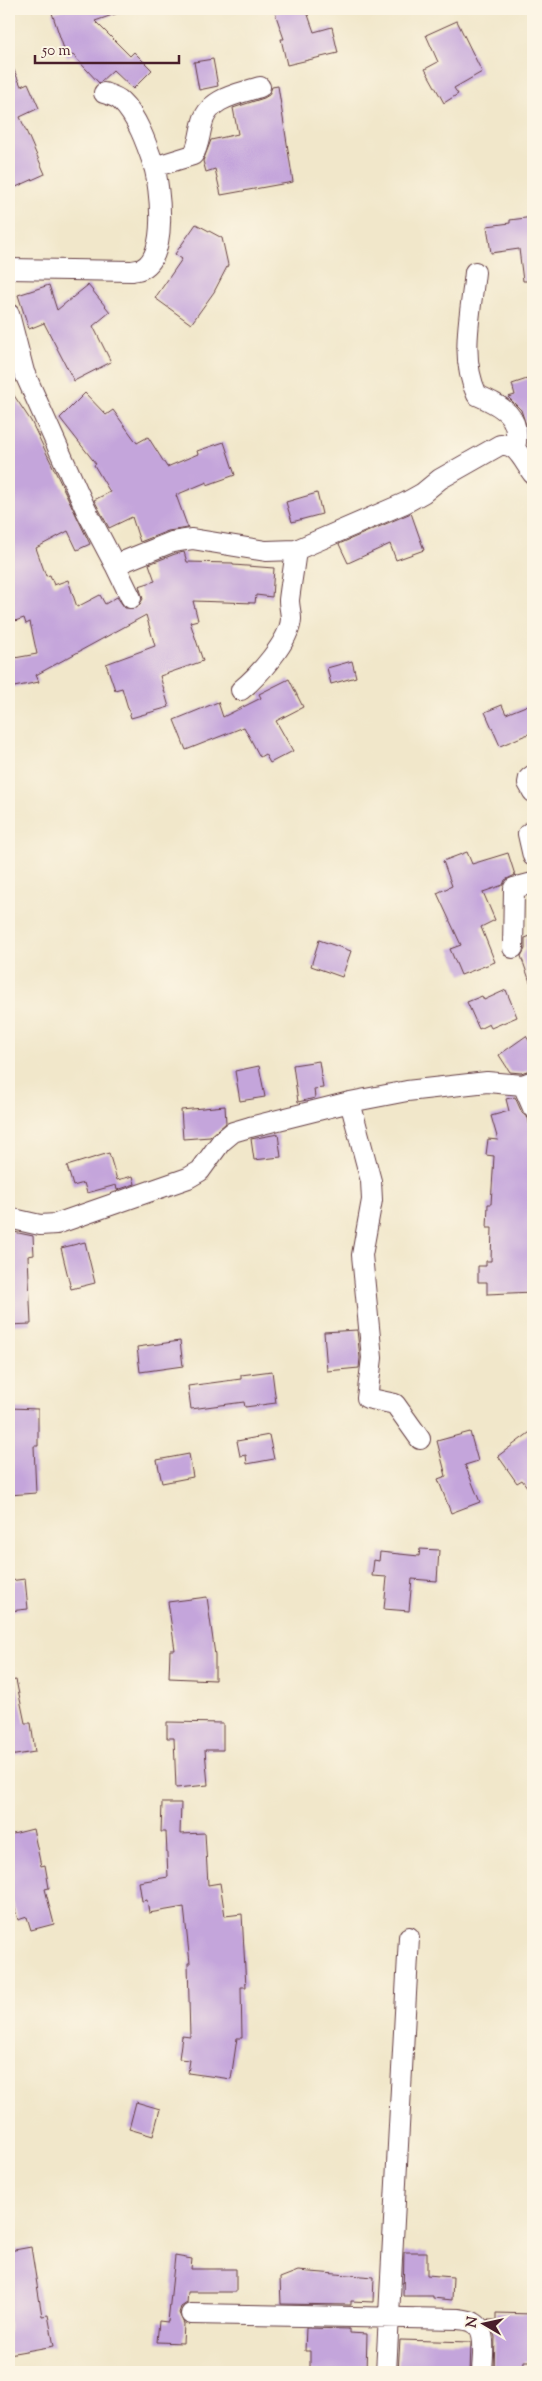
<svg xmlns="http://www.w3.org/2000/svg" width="542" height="2381" viewBox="0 0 542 2381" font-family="'Sorts Mill Goudy',serif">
<rect width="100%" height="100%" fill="#fcf5e5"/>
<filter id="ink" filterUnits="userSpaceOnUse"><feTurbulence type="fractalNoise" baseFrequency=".02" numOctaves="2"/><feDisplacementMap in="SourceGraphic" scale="10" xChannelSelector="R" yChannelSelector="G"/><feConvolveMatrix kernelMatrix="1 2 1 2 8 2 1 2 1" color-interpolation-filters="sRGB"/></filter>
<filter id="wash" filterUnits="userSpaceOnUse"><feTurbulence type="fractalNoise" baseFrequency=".0096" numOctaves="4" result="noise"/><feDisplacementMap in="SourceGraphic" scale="20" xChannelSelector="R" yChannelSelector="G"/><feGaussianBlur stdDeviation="1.12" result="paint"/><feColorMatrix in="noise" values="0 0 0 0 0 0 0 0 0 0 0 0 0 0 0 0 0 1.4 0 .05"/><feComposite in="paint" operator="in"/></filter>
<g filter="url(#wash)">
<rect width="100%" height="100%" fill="#f1e7ca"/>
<g id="blocks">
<!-- building -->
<path fill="#c4a5db" d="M65 9H124V11L95 21 130 56 134 52 152 70 133 89 113 70 99 83 73 55 67 58 52 13Z
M288 9H306L314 32 332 27 338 53 287 65 281 39H284L275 13Z
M457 21 482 72 454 88 458 94 444 103 425 69 438 62 426 35Z
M9 59 21 86 28 83 39 108 20 117 45 174 16 187 9 170Z
M213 59 218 86 199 90 194 62Z
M278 86 293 182 221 195 215 169 206 172 203 161 211 140 238 134 233 108 264 98 269 95 272 87Z
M533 217V281H523L519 249 491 253 487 226 510 223V220Z
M196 224 222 238 228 265 214 292 191 324 155 298 182 259 175 254Z
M49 285 57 310 88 285 110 312 93 326 111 362 74 381 44 323 29 329 18 295Z
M533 377V437H530L521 410 508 397 515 395 512 384Z
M9 388 31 421 90 544 77 550 68 531 36 548 46 576 50 575 54 585 68 580 77 607 100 595 105 604 117 597 125 608H137L143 599 139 586 155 581 149 564 175 554 184 552 187 562 233 563V565L274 568 272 597 256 595 255 603 193 601 198 620 190 622 203 661 160 676 169 707 131 718 122 688 115 690 106 664 155 646 146 615 36 675 39 682 9 688V659L37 654 30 622 26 624 24 618 9 623Z
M85 393 106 415 113 410 137 443 148 437 167 467 198 454 197 451 224 442 235 475 207 485V482L176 495 188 528 168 531 140 542 132 517 109 528 94 500 110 492 94 465 96 464 60 418Z
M317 493 322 514 292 522 286 502Z
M411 513 424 550 396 560 390 544 348 563 339 544Z
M352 661 356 677 331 684 327 668Z
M289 679 303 707 276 721 293 751 270 763 265 754 260 757 244 727 186 750 174 720 218 702 223 717 261 698 259 694Z
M533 703V732L500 746 485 712 502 705 506 714Z
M467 852 472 864 508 853 515 875 505 880 503 885 483 892 495 920 481 927 495 962 461 975 450 949 461 945 437 893 452 886 443 861Z
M533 935V982H530L521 956 525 949V938Z
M319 940 351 951 342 977 311 966Z
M506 990 517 1017 491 1028 489 1024 479 1029 467 1002 482 996 484 1000Z
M526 1036 533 1047V1069L521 1073 510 1072 499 1055Z
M319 1061 323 1088 314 1089 315 1098 298 1102 293 1065Z
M259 1066 265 1097 240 1101 235 1071Z
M515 1097 522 1113 528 1118 533 1140 530 1183H533V1292L487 1294V1282H478V1266H486V1261H491L492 1228H487L488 1204H491L494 1156 486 1155 488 1139 498 1140 491 1116 509 1111 506 1099Z
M225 1106 226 1123 210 1137 183 1139 181 1110Z
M278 1134 281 1157 254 1160 251 1139Z
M109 1153 117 1180 133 1176 135 1184 117 1190 116 1185 87 1193 84 1183 73 1186 67 1166Z
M9 1231 33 1236 34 1255 28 1256 31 1324 9 1325Z
M85 1242 95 1283 71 1289 61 1248Z
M357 1330 360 1358 359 1368 327 1371 324 1332Z
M180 1341 183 1366 140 1372 137 1347Z
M272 1371 276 1403 245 1407 244 1402 191 1409 188 1386 241 1379V1375Z
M9 1408 38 1409V1446H34L36 1493 9 1495Z
M533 1430V1495L522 1480 517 1483 498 1456Z
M470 1432 478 1461 465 1465 480 1502 451 1513 438 1479 446 1476 437 1441Z
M269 1435 274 1459 247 1464 246 1455 240 1456 237 1441Z
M189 1454 193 1477 162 1483 157 1460Z
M420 1549 439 1550 437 1581 412 1579 409 1611 384 1609 387 1577 372 1576 374 1560 379 1561 380 1552 419 1556Z
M25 1579 28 1609 9 1611V1581Z
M207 1597 215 1655V1680L169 1678 170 1650H175L168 1602Z
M16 1680 25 1723H31L35 1752 9 1756V1681Z
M167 1722 223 1723V1750H205L208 1785 176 1788 174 1738H167Z
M162 1803H181L180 1834 205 1833 208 1885 220 1883 225 1916 242 1914 246 1987H241L242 2038H237L231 2079 188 2073 190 2060 179 2059 182 2036 190 2037 188 1963H190L184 1907 149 1913 147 1900 142 1901 139 1882 168 1877 166 1832H161Z
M33 1829 41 1866 45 1865 49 1888 45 1889 54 1924 31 1930 27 1917 18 1920 11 1895 9 1896V1835Z
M136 2102 160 2109 153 2136 129 2129Z
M31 2247 42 2316 48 2315 54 2346 9 2354V2251Z
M404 2252H427V2275L453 2277 452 2300 433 2298V2296H403Z
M175 2256 192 2259 191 2269H236V2292H188L187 2303 181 2307 179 2313 184 2324 183 2343 157 2342 159 2321 168 2322Z
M298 2271 374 2277 373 2302 351 2301V2305L281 2304 280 2278Z
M496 2313 533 2314 532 2361H524L523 2372H494L495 2337 488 2320H496Z
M306 2328 349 2329V2333L367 2334 366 2372 310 2371V2351H305Z
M400 2340 471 2342 470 2372H398Z"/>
</g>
</g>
<g filter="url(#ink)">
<use href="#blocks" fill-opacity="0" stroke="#633d43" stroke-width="1"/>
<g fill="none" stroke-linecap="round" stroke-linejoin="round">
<!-- minor casing -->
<g stroke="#633d43" stroke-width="22">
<path id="minor" d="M154 167 193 155C199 146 199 136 202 125 207 98 238 94 260 87
M9 269 132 271C136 270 141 270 143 268 168 255 160 188 154 166 147 145 137 116 121 101 117 97 110 95 104 93
M475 272C471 313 459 357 477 395 502 406 522 416 515 448
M9 314 24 372 86 510 115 565 172 542 192 539 266 551 296 550 405 503 423 493 440 479 500 445C517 442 524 463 533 474
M115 565 131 598
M241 690C257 677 290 641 291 619 291 613 289 606 289 600 291 583 294 567 296 550
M533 775 529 778 528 783 533 792
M533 830 528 834 533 856
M513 948 514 888 533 883
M523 1085 533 1108
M350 1102 371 1181 372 1200 362 1255 372 1358 367 1398 395 1404 420 1439
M9 1218 40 1225 56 1224 188 1178 200 1171 221 1142 233 1132 250 1127 350 1102 407 1091 487 1082 523 1085 533 1081
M191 2314 459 2319C463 2320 470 2320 474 2323 488 2330 482 2360 482 2372
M386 2372 409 1937"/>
</g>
<!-- minor -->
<use href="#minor" stroke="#fff" stroke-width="20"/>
</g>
</g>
<!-- margin -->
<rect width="542" height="2381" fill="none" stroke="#fcf5e5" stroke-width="30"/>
<!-- north arrow -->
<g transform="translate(484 2324) rotate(279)" stroke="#fcf5e5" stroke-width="4" paint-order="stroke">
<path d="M0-4L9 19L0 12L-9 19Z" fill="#4a1f2b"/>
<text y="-8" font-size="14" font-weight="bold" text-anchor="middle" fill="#4a1f2b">N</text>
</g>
<!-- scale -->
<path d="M35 55v8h144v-8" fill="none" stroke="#4a1f2b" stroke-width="2.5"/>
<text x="42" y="55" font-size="15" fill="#4a1f2b" stroke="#fcf5e5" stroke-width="4" paint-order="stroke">50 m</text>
</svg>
